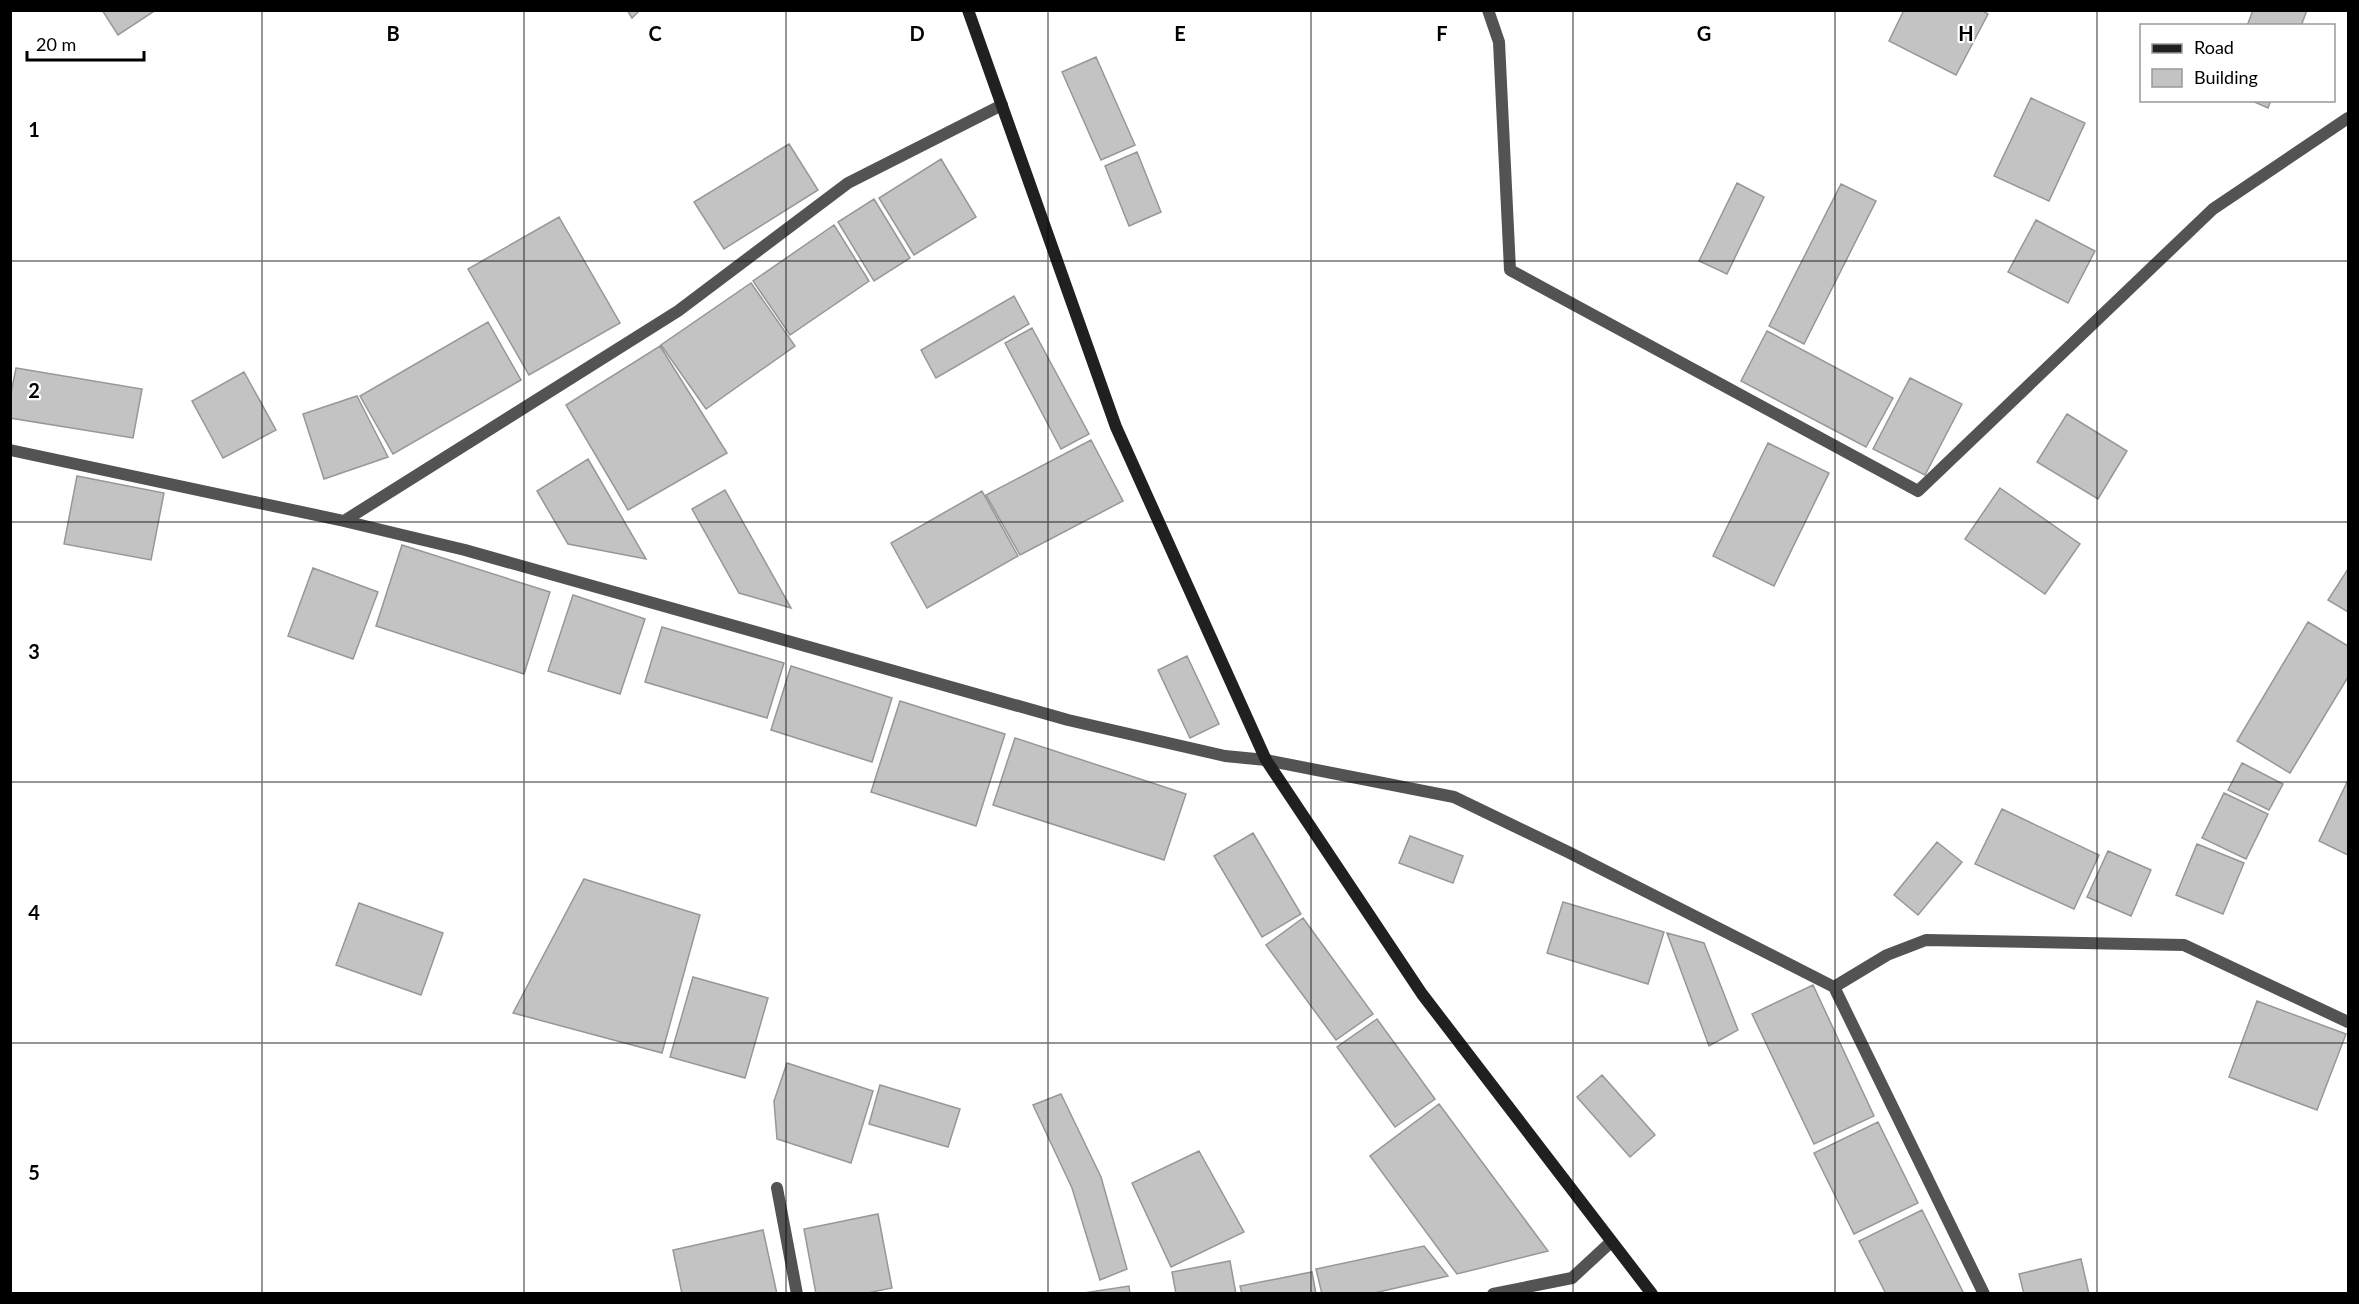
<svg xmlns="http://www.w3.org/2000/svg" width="2359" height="1304" viewBox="0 0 2359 1304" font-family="Lato,sans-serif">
<rect width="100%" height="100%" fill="#fff"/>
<!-- building -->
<path fill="#c3c3c3" stroke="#979797" stroke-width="1.5" d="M102 10H156L118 35Z
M627 10H640L632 18Z
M1904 10H1981L1988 14 1956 75 1889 41Z
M2253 10H2307L2301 26H2247Z
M1096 57 1135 145 1101 160 1062 72Z
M2031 98 2085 123 2049 201 1994 176Z
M2250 100H2271L2268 108Z
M789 144 818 190 724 249 694 202Z
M1137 152 1161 212 1129 226 1105 166Z
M941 159 976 217 914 255 879 198Z
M1737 183 1764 197 1727 274 1699 261Z
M1841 184 1876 201 1804 344 1769 326Z
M874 199 910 258 874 281 838 222Z
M559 217 620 323 529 375 468 269Z
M2036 220 2095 251 2068 303 2008 272Z
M834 225 869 281 790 335 753 281Z
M751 283 795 346 706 409 661 345Z
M1014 296 1029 324 936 378 921 350Z
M488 322 521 380 393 454 360 396Z
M1032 328 1089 434 1061 449 1005 343Z
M1767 331 1893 398 1866 447 1741 381Z
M660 346 727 453 628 510 566 405Z
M16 368 142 389 133 438 10 418V398Z
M244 372 276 430 223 458 192 401Z
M1910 378 1962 404 1925 475 1873 449Z
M357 396 388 457 324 479 303 414Z
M2067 414 2127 451 2098 499 2037 462Z
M1091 440 1123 501 1020 555 986 495Z
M1768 443 1829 473 1774 586 1713 556Z
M588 459 646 559 568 544 537 491Z
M77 476 164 493 151 560 64 544Z
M2000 488 2080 544 2045 594 1965 539Z
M725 490 791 608 739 593 692 509Z
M982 491 1018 556 927 608 891 543Z
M402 545 550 592 524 674 376 626Z
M313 568 378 592 353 659 288 636Z
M2348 569V612L2328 600Z
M573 595 645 619 620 694 548 671Z
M2308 622 2348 646V677L2290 773 2237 741Z
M662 627 784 663 767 718 645 682Z
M1187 656 1219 724 1190 738 1158 670Z
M791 666 892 698 872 762 771 730Z
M900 701 1005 734 976 826 871 792Z
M1015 738 1186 794 1164 860 993 805Z
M2242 763 2283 784 2269 810 2228 790Z
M2348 780V855L2319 841Z
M2224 793 2268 814 2246 859 2202 838Z
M2002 809 2099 855 2074 909 1975 864Z
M1253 833 1301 914 1262 937 1214 856Z
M1410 836 1463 856 1453 883 1399 863Z
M1937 842 1962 862 1918 915 1894 895Z
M2197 844 2244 863 2223 914 2176 895Z
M2108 851 2151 870 2131 916 2087 897Z
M584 879 700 915 662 1053 513 1013Z
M1563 902 1664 932 1648 984 1547 953Z
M359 903 443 933 421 995 336 965Z
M1303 918 1373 1014 1336 1040 1266 945Z
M1667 933 1704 943 1738 1030 1709 1046Z
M693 977 768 998 745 1078 670 1057Z
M1813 985 1874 1116 1814 1144 1752 1014Z
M2257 1001 2346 1034 2317 1110 2229 1077Z
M1377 1019 1435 1099 1395 1127 1337 1047Z
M787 1063 873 1091 851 1163 777 1139 774 1101Z
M1602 1075 1655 1135 1630 1157 1577 1097Z
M880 1085 960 1109 948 1147 869 1124Z
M1061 1094 1101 1177 1127 1269 1100 1280 1072 1188 1033 1105Z
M1439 1104 1548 1251 1457 1274 1370 1156Z
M1878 1122 1918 1203 1854 1234 1814 1153Z
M1199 1151 1244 1232 1171 1267 1132 1183Z
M1922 1210 1964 1294H1886L1859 1241Z
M878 1214 892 1288 862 1294H816L804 1229Z
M763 1230 777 1294H682L673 1250Z
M1424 1246 1448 1276 1370 1294H1322L1316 1269Z
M2081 1259 2089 1294H2024L2019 1274Z
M1230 1261 1236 1294H1176L1172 1272Z
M1312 1272 1316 1294H1242L1240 1286Z
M1129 1286 1130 1294H1077Z"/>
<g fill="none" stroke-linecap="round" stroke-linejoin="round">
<!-- minor -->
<path stroke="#535353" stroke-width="12" d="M1488 10 1499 42 1510 270 1918 491 2213 209 2348 118
M10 450 344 521 465 550 1068 720 1225 756 1266 760 1454 797 1568 852 1834 987 1887 955 1926 940 2184 945 2348 1022
M344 521 678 311 848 183 1002 105
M1834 987 1984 1294
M777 1188 797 1294
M1493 1294 1572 1278 1611 1242"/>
<!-- secondary -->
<path stroke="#202020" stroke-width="12" d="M968 10 1116 427 1266 760 1422 994 1652 1294"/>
</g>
<!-- grid -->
<path fill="none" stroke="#000" stroke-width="1.5" stroke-opacity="0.55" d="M262 10V1294M524 10V1294M786 10V1294M1048 10V1294M1311 10V1294M1573 10V1294M1835 10V1294M2097 10V1294M10 261H2348M10 522H2348M10 782H2348M10 1043H2348"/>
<g font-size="20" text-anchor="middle" font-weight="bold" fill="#000" stroke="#fff" stroke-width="4.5" stroke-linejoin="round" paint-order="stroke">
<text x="393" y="41">B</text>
<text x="655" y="41">C</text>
<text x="917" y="41">D</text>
<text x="1180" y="41">E</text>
<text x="1442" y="41">F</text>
<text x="1704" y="41">G</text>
<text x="1966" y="41">H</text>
<text x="34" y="137">1</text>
<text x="34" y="398">2</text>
<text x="34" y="659">3</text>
<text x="34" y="920">4</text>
<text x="34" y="1180">5</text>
</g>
<!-- border -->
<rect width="2359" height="1304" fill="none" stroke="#000000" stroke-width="24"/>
<!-- legend -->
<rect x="2140" y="24" width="195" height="78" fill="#ffffff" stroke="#999999" stroke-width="1.5"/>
<rect x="2152" y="44" width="30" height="9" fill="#202020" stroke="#999999" stroke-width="1.5"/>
<text x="2194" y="54" font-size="18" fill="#000000">Road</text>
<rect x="2152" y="69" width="30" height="18" fill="#c3c3c3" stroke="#999999" stroke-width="1.5"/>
<text x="2194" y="84" font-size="18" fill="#000000">Building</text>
<!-- scale -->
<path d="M27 51v9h117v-9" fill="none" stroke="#000000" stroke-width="3"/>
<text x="36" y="51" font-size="18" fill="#000000" stroke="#ffffff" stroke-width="4.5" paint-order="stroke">20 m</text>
</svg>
